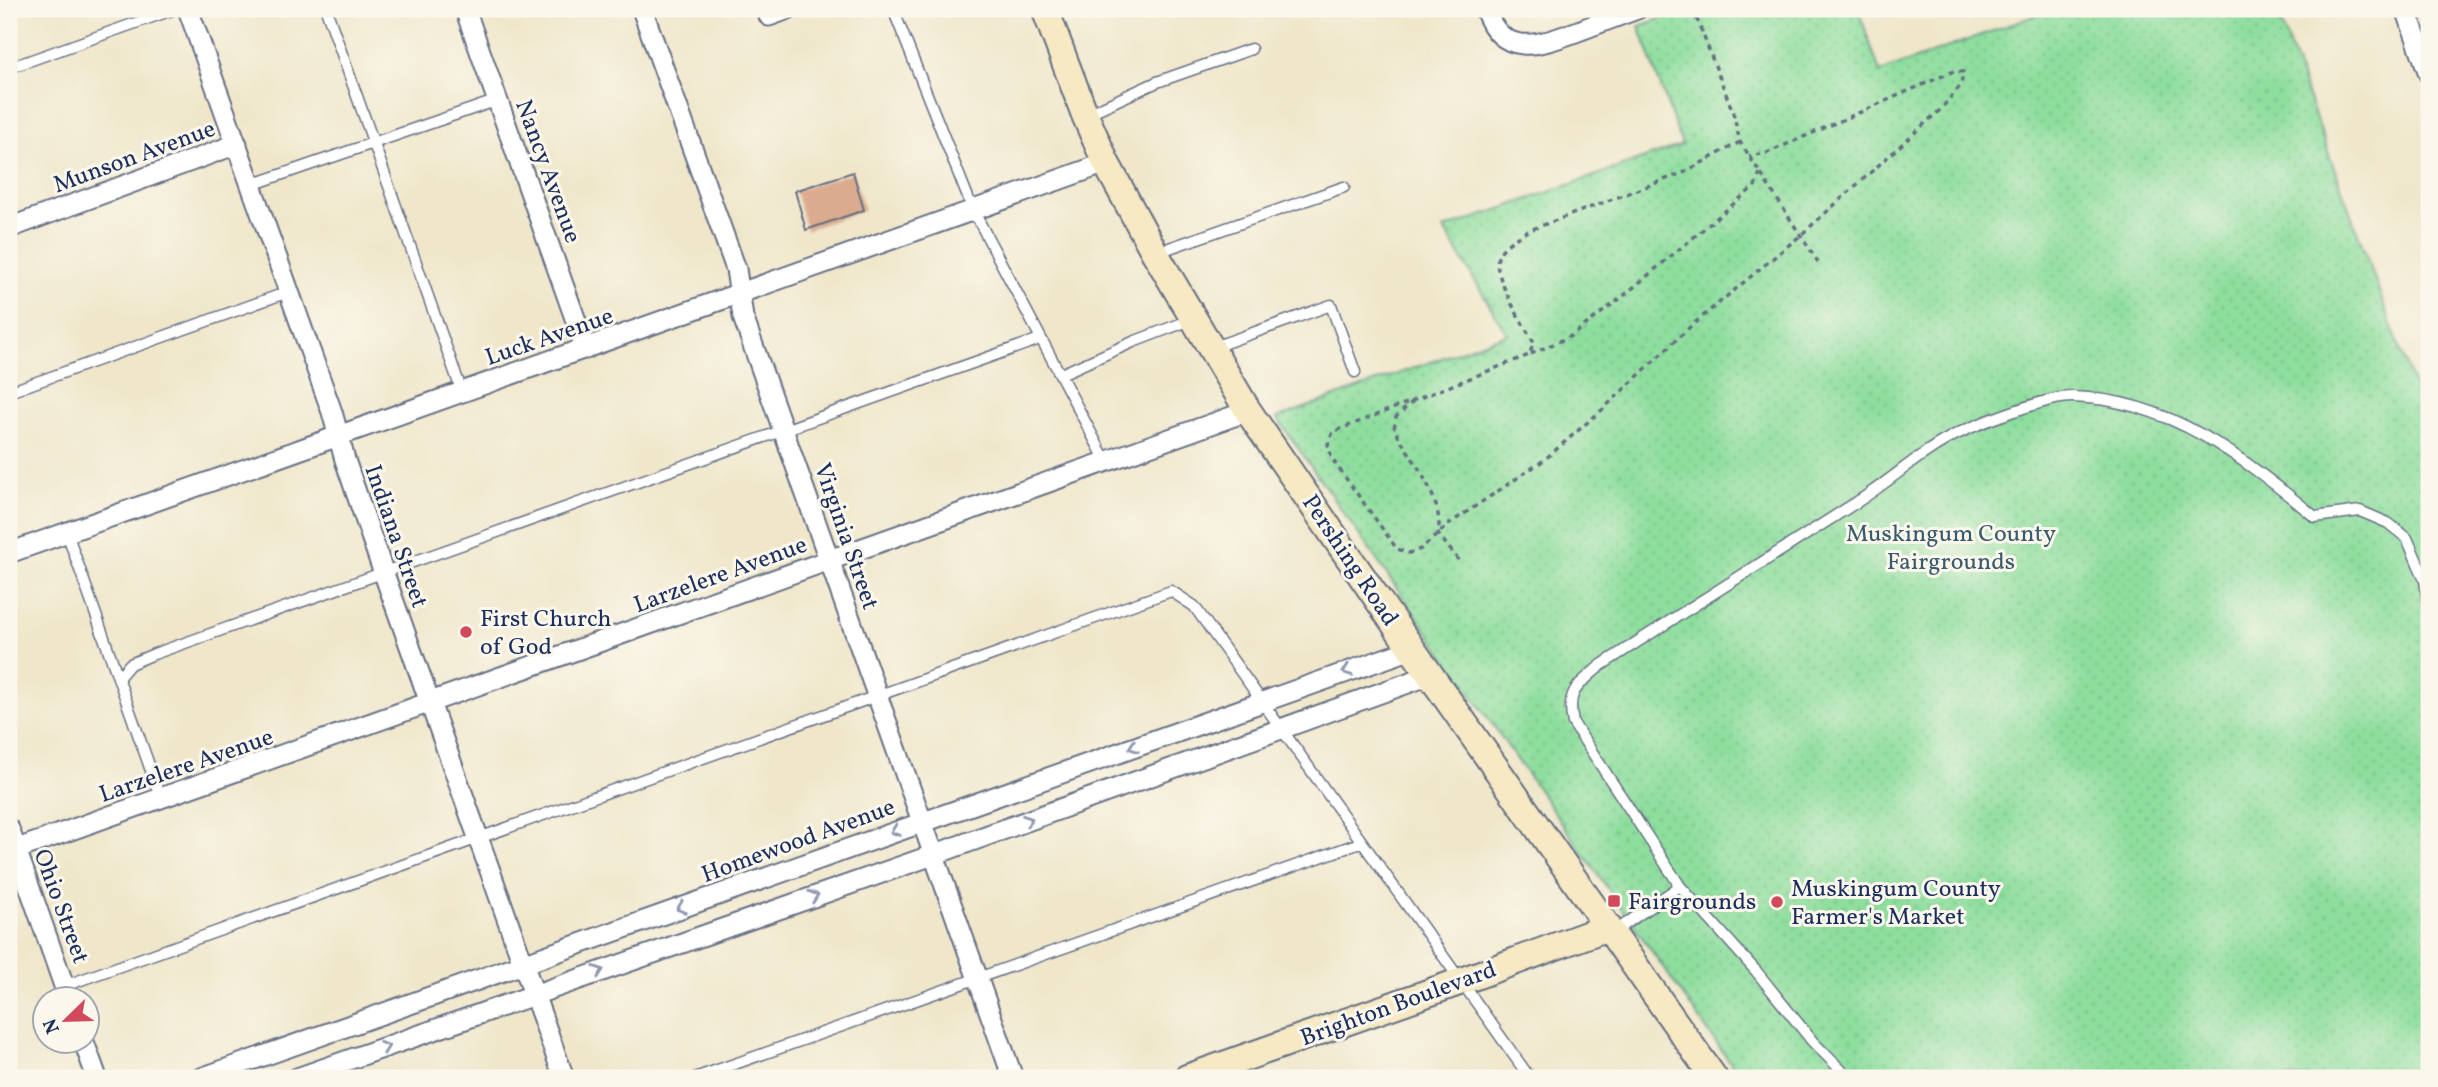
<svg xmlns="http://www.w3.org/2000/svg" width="2438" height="1087" viewBox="0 0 2438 1087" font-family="Vollkorn,serif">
<defs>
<pattern id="grass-dots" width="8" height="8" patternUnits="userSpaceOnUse" patternTransform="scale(1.75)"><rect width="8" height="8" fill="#8ede9e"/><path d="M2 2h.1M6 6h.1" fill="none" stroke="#7abf8a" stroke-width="1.8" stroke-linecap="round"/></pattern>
</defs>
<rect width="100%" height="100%" fill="#fbf7ec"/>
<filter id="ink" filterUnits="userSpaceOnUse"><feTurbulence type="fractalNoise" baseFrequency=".0143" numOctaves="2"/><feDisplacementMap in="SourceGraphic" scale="14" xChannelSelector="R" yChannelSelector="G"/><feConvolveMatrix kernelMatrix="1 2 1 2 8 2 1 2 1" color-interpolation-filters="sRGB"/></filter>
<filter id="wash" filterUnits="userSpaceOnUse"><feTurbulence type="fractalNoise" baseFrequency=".00686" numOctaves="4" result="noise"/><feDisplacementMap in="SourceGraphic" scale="28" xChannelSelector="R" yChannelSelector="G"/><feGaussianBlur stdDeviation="1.57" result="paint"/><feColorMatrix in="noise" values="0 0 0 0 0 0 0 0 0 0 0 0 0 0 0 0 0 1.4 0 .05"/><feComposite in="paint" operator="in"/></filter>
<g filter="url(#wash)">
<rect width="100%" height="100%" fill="#f0e7cb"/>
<!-- grass -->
<path fill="url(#grass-dots)" stroke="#54867e" stroke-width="2" d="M1688 9H1858L1880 72 2053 9H2276L2429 428V1078H1741L1277 418 1507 334 1444 229 1682 145 1639 26Z"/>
<g id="blocks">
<!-- building -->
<path fill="#dbab8e" d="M853 172 864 210 806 230 795 191Z"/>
</g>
</g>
<g filter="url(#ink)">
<use href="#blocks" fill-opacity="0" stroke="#666f84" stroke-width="2"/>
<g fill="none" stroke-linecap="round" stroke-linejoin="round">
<!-- lane casing -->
<g stroke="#666f84" stroke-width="13">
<path id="lane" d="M326 9 462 392
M893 9 973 210 1107 463
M9 68 175 9
M1085 115 1157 82 1251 49
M251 185 498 100
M1155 253 1344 187
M1211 348 1331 305 1355 372
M1061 374 1133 342 1193 319
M9 392 288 292
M67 533 161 799
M118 678 130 664 154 654 1040 339
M1614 932 1680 886
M64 986 1171 591 1194 606 1530 1078
M695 1078 1360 843
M1849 1078 1813 1042 1756 971 1680 886 1573 723C1566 690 1577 687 1600 666 1686 610 1773 556 1860 500 1894 478 1924 449 1961 432 1985 421 2047 397 2072 397 2169 399 2244 458 2315 517L2360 511 2388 523 2407 538 2425 580 2429 613"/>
</g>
<!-- street casing -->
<g stroke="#666f84" stroke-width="23">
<path id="street" d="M188 9 332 412 345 460 383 571 564 1078
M465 9 586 349
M642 9 736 269 743 317 1013 1078
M1485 9C1503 61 1542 44 1581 30 1599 23 1618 16 1637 9
M2406 9 2429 74
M769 16 788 9
M9 228 237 144
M9 553 1106 163
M9 829 69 1000
M9 852 1248 411
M84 1042 97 1078
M201 1078 1412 649
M297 1078 933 855 1430 675"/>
</g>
<!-- secondary casing -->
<g stroke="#666f84" stroke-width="30">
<path id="secondary" d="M1045 9 1085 115 1106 163 1155 253 1248 411 1412 649 1714 1078
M1187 1078 1459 982 1608 927"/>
</g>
<!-- path -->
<path stroke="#666f84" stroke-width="3.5" stroke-dasharray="5 5" stroke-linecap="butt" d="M1693 9 1733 112 1740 142 1820 265
M1740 142 1685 172 1527 231C1517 238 1502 245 1498 257 1492 276 1524 325 1534 343L1529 355 1333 432 1328 444 1332 459 1397 549 1409 553 1421 549 1449 524 1544 460 1603 409 1691 326 1801 235 1940 110 1961 85 1963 72 1954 71 1767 153 1749 156
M1531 354 1571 336 1616 302 1755 186 1760 173
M1413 401 1396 417 1394 429C1411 458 1445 500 1438 534L1460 562"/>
<!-- lane -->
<use href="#lane" stroke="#fff" stroke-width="10"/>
<!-- street -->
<use href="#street" stroke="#fff" stroke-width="19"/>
<!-- secondary -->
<use href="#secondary" stroke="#f6e9c3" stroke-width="26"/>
</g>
<!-- one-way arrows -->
<defs><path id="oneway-chevron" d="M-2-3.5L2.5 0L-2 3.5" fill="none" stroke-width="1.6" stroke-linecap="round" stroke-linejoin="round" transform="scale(1.75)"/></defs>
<g stroke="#8d97ae">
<use href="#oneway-chevron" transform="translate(1347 671) rotate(160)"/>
<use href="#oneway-chevron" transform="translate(1133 747) rotate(161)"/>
<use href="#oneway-chevron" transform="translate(1028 820) rotate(-20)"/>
<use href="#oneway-chevron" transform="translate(895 831) rotate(160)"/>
<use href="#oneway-chevron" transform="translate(814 896) rotate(-19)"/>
<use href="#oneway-chevron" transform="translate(681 908) rotate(160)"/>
<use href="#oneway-chevron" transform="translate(599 971) rotate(-19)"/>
<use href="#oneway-chevron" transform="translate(385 1047) rotate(-20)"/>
</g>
</g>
<!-- markers -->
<g fill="#d1495b" stroke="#fbf7ec" stroke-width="2.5">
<circle cx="466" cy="632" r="7"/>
<rect x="1607" y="894" width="14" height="14" rx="3.5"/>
<circle cx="1777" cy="902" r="7"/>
</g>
<g text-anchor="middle" stroke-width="6" stroke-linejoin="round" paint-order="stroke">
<!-- street labels -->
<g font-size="24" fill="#1b2f5e" stroke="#fbf7ec">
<text transform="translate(134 156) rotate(-20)" y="8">Munson Avenue</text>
<text transform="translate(549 171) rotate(70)" y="8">Nancy Avenue</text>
<text transform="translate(549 336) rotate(-19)" y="8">Luck Avenue</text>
<text transform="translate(397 536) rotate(71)" y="8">Indiana Street</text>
<text transform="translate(847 536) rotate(71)" y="8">Virginia Street</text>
<text transform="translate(1351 560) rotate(56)" y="8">Pershing Road</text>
<text transform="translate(720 574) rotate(-20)" y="8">Larzelere Avenue</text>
<text transform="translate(186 765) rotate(-19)" y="8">Larzelere Avenue</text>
<text transform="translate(798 840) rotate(-20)" y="8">Homewood Avenue</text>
<text transform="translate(62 906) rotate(70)" y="8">Ohio Street</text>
<text transform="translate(1398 1003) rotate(-20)" y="8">Brighton Boulevard</text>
</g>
<!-- park labels -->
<g font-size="24" fill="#385b6e" stroke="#fbf7ec">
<text x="1951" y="541">Muskingum County<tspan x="1951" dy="28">Fairgrounds</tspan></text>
</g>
<!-- poi labels -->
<g font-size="24" fill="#1b2f5e" stroke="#fbf7ec" text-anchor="start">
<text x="480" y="626">First Church<tspan x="480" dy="28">of God</tspan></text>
<text x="1791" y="896">Muskingum County<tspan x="1791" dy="28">Farmer's Market</tspan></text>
<text x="1628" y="909">Fairgrounds</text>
</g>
</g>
<!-- margin -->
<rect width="2438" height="1087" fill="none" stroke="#fbf7ec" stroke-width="35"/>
<!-- north arrow -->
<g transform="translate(66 1020) rotate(247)"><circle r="33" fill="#fbf7ec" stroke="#a1a7b3" stroke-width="2"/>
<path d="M0-5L12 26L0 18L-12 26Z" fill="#d1495b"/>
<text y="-10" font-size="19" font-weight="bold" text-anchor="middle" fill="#1b2f5e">N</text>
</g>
</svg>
